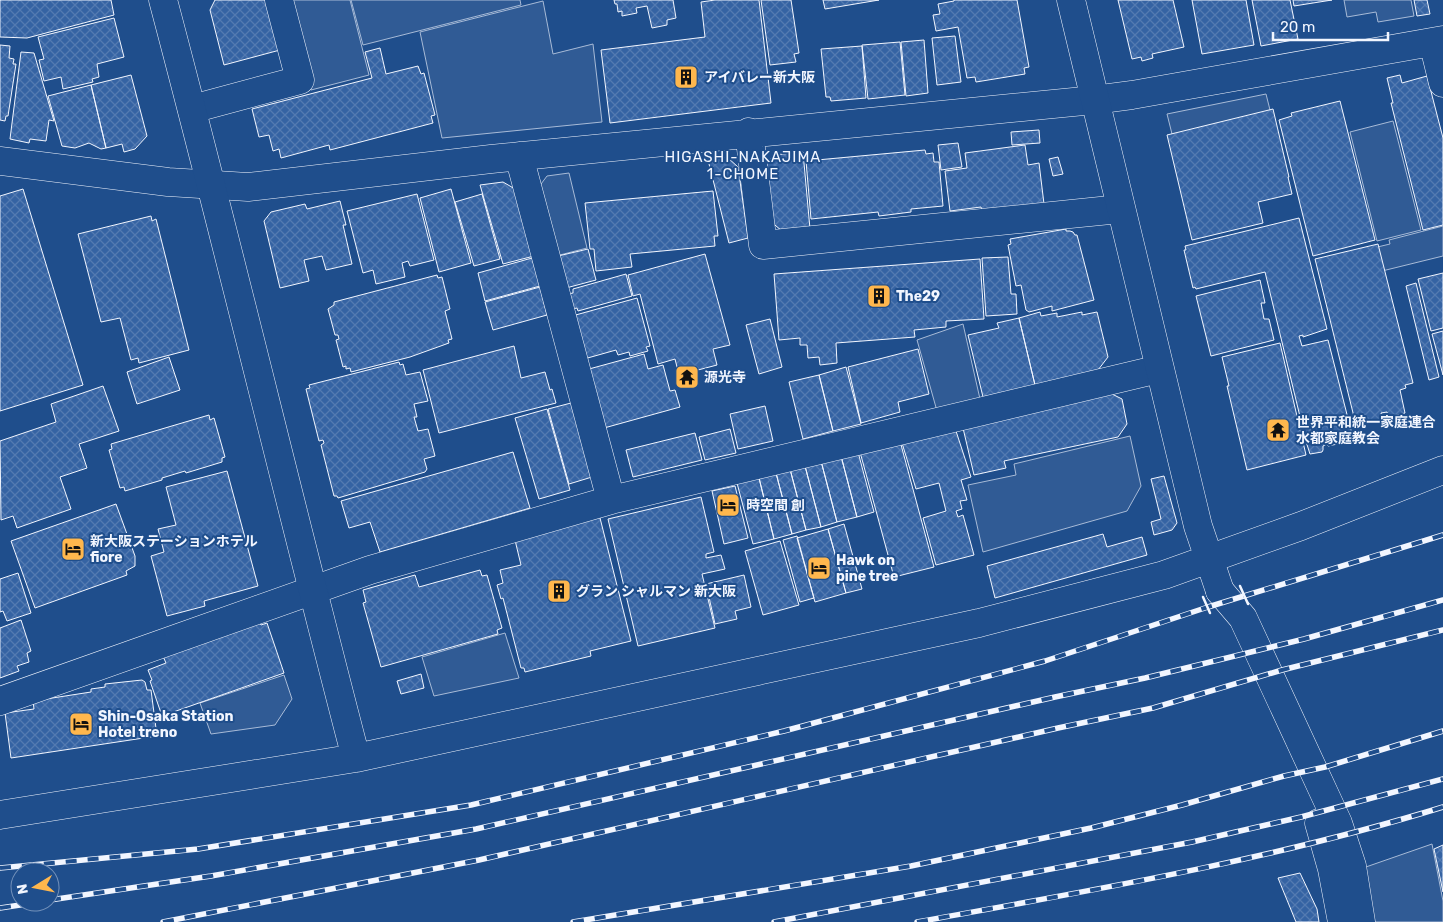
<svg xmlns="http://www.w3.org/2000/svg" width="1443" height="922" viewBox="0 0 1443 922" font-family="Rubik,'Noto Sans JP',sans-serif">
<defs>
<pattern id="building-cross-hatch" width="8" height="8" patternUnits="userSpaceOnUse" patternTransform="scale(1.25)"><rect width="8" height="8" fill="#3563a3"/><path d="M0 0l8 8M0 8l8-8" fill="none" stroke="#537ab1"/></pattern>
</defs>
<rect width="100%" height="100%" fill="#1f4e8c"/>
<!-- parking -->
<path fill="#305b95" stroke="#a8bbd7" d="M290 0H350L369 75 311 90Z
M351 0H520L521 5 363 45Z
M1344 0H1411L1414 16 1378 22 1376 12 1347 17Z
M543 1 553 54 593 44 602 122 442 138 420 32Z
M1266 94 1272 118 1174 142 1167 114Z
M1393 121 1421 230 1377 241 1350 132Z
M569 173 587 248 556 256 538 188 547 176Z
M1443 226V256L1382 271 1348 254 1390 244 1389 240Z
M963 324 980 399 937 411 917 340Z
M1130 436 1141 486 1127 511 983 552 968 485 1016 475 1014 464Z
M505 633 519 678 434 696 422 657Z
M284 675 292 699 275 725 211 734 200 703Z
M1432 844 1443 901V922H1374L1363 868Z"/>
<!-- building -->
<path fill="url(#building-cross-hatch)" stroke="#f2f6ff" d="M0 0H111L114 15 27 38 0 37Z
M215 0H268L280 50 224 65 210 10Z
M614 0H673L676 18 667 20V25L652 28 647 6 636 8 637 13 622 16V11L618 12 617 4H615Z
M715 0H759L771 103 610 123 601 50 705 37 701 2Z
M761 0H791L799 53 794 54 796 62 770 65Z
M823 0H879L825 9Z
M954 0H1017L1029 67 1024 68 1025 74 976 82 975 77 967 78 958 27 936 31 933 15 940 14 938 4 954 1Z
M1118 0H1173L1184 47 1152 54 1153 58 1142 61 1141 57 1132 59Z
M1192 0H1246L1254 45 1202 54Z
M1252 0H1290L1298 39 1261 46Z
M1293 0H1332L1294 6Z
M1414 0H1427L1430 14 1417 16Z
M114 18 124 57 97 64 99 77 92 79 93 82 63 89 61 77 44 81 39 60 44 59 38 37Z
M955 36 961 82 937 85 932 38Z
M924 40 928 93 906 96 901 42Z
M900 42 905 95 868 99 862 45Z
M0 45 10 46 9 58 14 59 13 64H16L8 116H6L5 121 0 120Z
M862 46 866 98 831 101 830 97H826L821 49Z
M380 48 386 74 418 66 421 74 424 73 435 115 431 116 433 123 330 150 329 145 281 158 279 149 273 151 269 135 259 137 252 109 372 78 365 52Z
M21 52 34 53 54 121 49 120 46 141 30 139 29 143 10 139Z
M131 75 147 136 135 149 124 152 122 144 106 148 91 85Z
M1400 75 1402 83 1427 76 1443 138V225L1423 230 1391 103H1393L1387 78Z
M91 85 106 148 101 149 89 143 75 148 62 146 48 96Z
M1340 101 1375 240 1313 256 1279 120 1292 116 1291 113Z
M1273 109 1289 177H1288L1292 194 1258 202 1263 223 1192 240 1167 135Z
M1039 130 1040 143 1012 145 1011 132Z
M958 143 962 167 941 170 938 145Z
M1025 145 1028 165 1039 163 1044 204 982 211 981 207 950 211 945 171 967 168 965 153Z
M925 150 926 154 933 153 934 162H939L943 206 911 209V212L879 216 878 212 811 219 806 161Z
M803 152 810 229 782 231 769 220 764 167 774 155Z
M727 157 738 167 748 238 729 243 708 160Z
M1058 157 1063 174 1053 176 1049 159Z
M503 182 515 189 534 256 503 264 480 185Z
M23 189 83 385 0 411V196Z
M451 189 471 263 439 272 420 198Z
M713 191 718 236H714L715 246 630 254 632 267 596 271 594 249H590L585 203Z
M417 194 434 260 410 266 408 261 402 263 405 277 376 284 373 270 363 273 347 211Z
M482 194 500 259 474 266 455 202Z
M340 201 346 225H343L352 264 326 270 322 256 304 260 309 281 280 288 264 221 271 212 305 204 307 209Z
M151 216 152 221 156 219 189 350 139 363 138 358 131 360 120 318 101 322 78 234Z
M1299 218 1327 329 1303 337V335L1299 336 1302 346 1328 340 1353 438 1346 439 1347 442 1328 446 1327 444 1323 446V450L1322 452 1310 454 1302 429H1303L1265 272 1196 289 1195 287 1193 288 1184 250H1186L1185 246Z
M1066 229V231H1070L1073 232 1075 235H1077L1094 300 1052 311V306L1029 312 1026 310 1021 285 1016 286 1008 245 1011 244 1010 239Z
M1378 244 1413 383 1405 385 1406 388 1400 390 1405 413 1388 417 1387 412 1381 413 1382 419 1356 425 1315 259Z
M588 249 596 280 566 288 558 256Z
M705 254 730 345 713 349 717 365 679 375 675 359 658 364 640 294 633 296 628 275Z
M1008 257 1011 294H1016L1017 314 986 316 982 258Z
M532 258 540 286 485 301 478 273Z
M980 259 984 319 946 321V327L914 330 915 337 836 343 837 363 820 365 819 357 808 358 807 345H800V338L779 340 774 274Z
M1443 273V328L1431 331 1418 279Z
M626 274 632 296 578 311 577 308 572 309 568 294 573 293V289Z
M437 275 438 278 442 277 450 309 445 311 452 339 448 340 449 343 410 357 351 372 350 368 346 369V366L343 367 336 340 339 339 338 335H335L328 309 334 305V302Z
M1260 280 1265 303H1261L1264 319H1269L1274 340 1211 356 1196 296Z
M1416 283 1439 377 1429 380 1406 286Z
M540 287 547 315 493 330 485 302Z
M637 298 650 346 646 347 648 351 630 356 629 352 618 355 616 350 584 359 572 316Z
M1040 312 1041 316 1057 313V317L1082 312V315L1097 312 1108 357 1098 370 1035 385 1019 318Z
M1019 318 1035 385 983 397 968 335 999 328 997 323Z
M770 319 782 367 759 374 746 325Z
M1443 331V375L1432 334Z
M1280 343 1306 455 1247 470 1227 386H1229L1222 357Z
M514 346 521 378 545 372 550 390 552 389 556 403 439 433 423 370Z
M918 349 929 394 898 402 900 412 861 423 848 367Z
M644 354 648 369 663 365 670 391 675 390 680 407 604 428 589 369Z
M169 357 180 390 137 404 127 372Z
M399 362 400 365 403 364 406 375 420 372 428 401 414 404 417 417H414L418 431 428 429 435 456 424 459 427 469 425 472 338 498 337 496H334L321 445 324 443 323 440 319 441 306 389 310 388 309 385Z
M846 367 861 424 833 431 819 375Z
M819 375 833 431 803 439 789 382Z
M103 386 119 431 79 444 87 468 60 477 71 509 17 528 13 516 1 520 0 441 56 422 51 404Z
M1108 392 1122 399 1127 424 1118 437 1004 461 1006 468 974 475 963 428Z
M571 403 592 477 569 484 548 409Z
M765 406 773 441 738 449 730 414Z
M547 409 570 490 539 499 515 418Z
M209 415 210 420 214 418 225 457 222 458V462L186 473 185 471 162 478V480L125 491 124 487 120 488 109 450 112 449 111 444Z
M955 428 971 477 961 480 967 500 960 501 962 509 956 511 958 517 963 515 974 555 936 565 923 518 946 511 939 483 916 489 902 443Z
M730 429 736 453 705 460 699 437Z
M695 433 702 460 633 477 626 450Z
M900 441 934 567 894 577 860 452Z
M513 452 530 508 380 552 370 522 349 528 341 501Z
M858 452 874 512 857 517 841 456Z
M841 456 857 517 837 522 821 461Z
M821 461 837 522 821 527 805 466Z
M805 466 821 527 806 530 790 469Z
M790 469 806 530 792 534 776 473Z
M227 471 258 586 204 601 205 606 167 616 151 556 164 552 158 529 176 525 166 487Z
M776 473 792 534 774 539 759 478Z
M1164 476 1177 523 1172 530 1154 535 1151 522 1161 519 1151 479Z
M759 478 774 539 753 544 737 483Z
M735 486 748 538 724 544 712 491Z
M701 497 714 552 706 554V558L721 555 725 569 702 574 715 628 638 646 608 519Z
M116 504 135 556V566L126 571 127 575 35 608 11 541Z
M599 514 631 641 590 651 591 656 525 672 524 668H521L503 598 501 599 497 585 503 583 500 570 521 565 514 536Z
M844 524 862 589 846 593 828 529Z
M828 529 846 593 815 602 797 538Z
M1103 534 1107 547 1142 537 1147 555 995 598 987 566Z
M797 536 814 598 800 602 783 540Z
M780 541 799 605 763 615 745 551Z
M480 570 482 576 487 575 502 628 497 630 498 634 381 667 363 603 366 602 363 590 415 575 419 587Z
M18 573 31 613 7 621 3 611 0 612V579Z
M744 575 751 607 735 611 737 619 715 624 706 584Z
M21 620 31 651 27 653 29 662 17 666 19 671 0 678V628Z
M259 621 261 625 267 623 284 673 162 716 150 681 152 680 148 670 166 663 162 654Z
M421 674 424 688 401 694 397 681Z
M142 680 145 682 147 690H151L157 736 11 758 5 713 34 709 33 701 91 692V689L105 687V684Z
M1443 845V892L1434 849Z
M1300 873 1317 909 1319 922H1296L1278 878Z"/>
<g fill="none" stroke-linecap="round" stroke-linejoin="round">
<!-- minor casing -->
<g stroke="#f2f6ff" stroke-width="29">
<path id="minor" d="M1433 42 1443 83
M192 109 300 80 279 0
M749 132 763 245 1120 209
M519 156 611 500
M0 161 168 182 248 187 491 159 1094 100 1132 95 1443 40
M1220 591 1243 618 1338 823 1352 866 1361 922
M0 701 370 570 611 500 1159 369
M1319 823 1332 869 1342 922"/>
</g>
<!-- tertiary casing -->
<g stroke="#f2f6ff" stroke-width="29">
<path id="tertiary" d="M163 0C230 252 290 506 356 758
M1071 0 1198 526 1220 591
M0 815 356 758 979 623 1164 575 1301 526 1443 470"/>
</g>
<!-- minor -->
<use href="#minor" stroke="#1f4e8c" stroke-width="28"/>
<!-- tertiary -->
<use href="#tertiary" stroke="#1f4e8c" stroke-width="28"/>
<!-- rail casing -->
<g stroke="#f2f6ff" stroke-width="5.5">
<path id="rail" d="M0 868 198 849 471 805 784 731 1045 661 1208 607 1443 535
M50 900 211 876 476 829 1055 697 1145 678 1304 639 1443 600
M0 908 40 902
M163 922 479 860 1058 728 1153 708 1282 670 1443 630
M573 922 911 866 1091 828 1182 805 1284 776 1325 767 1443 731
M774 922 1192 842 1301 817 1443 779
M917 922C1094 890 1271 860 1443 807"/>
</g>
<!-- rail -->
<use href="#rail" stroke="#1f4e8c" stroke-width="4" stroke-dasharray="11" stroke-linecap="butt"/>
<!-- wall -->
<path stroke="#f2f6ff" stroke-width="2.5" d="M1240 586 1248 604
M1203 597 1210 613"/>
</g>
<!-- icons -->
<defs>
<g id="building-square" transform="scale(1.25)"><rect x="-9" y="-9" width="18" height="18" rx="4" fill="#ffb74d" stroke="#1f4e8c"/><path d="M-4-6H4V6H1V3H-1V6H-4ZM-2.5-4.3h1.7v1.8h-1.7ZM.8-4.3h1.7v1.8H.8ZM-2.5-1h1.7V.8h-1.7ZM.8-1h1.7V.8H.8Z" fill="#111"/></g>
<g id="temple-square" transform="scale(1.25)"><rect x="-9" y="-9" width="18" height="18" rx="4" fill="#ffb74d" stroke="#1f4e8c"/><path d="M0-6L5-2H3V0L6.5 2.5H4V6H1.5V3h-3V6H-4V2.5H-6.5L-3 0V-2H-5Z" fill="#111"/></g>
<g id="hotel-square" transform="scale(1.25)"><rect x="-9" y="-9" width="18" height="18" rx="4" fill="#ffb74d" stroke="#1f4e8c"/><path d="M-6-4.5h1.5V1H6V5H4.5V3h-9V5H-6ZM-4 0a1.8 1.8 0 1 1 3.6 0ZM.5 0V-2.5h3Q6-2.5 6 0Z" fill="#111"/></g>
</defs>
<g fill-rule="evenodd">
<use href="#building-square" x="686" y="77"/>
<use href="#building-square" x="879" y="296"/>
<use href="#temple-square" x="687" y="377"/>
<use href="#temple-square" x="1278" y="430"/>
<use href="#hotel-square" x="728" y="505"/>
<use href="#hotel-square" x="73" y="549"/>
<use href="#hotel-square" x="819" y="568"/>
<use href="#building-square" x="559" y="591"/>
<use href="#hotel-square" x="81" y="724"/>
</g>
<g text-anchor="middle" stroke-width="4" stroke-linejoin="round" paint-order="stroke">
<!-- poi labels -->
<g font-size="14" font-weight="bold" fill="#f2f6ff" stroke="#1f4e8c" text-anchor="start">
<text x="704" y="82">アイバレー新大阪</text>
<text x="896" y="301">The29</text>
<text x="704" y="382">源光寺</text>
<text x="1296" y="427">世界平和統一家庭連合<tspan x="1296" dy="16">水都家庭教会</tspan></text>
<text x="746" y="510">時空間 創</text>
<text x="90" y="546">新大阪ステーションホテル<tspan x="90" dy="16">fiore</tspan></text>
<text x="836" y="565">Hawk on<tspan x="836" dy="16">pine tree</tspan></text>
<text x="576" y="596">グラン シャルマン 新大阪</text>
<text x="98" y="721">Shin-Osaka Station<tspan x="98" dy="16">Hotel treno</tspan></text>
</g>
<!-- neighbourhood labels -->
<g font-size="15" letter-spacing="1" fill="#f2f6ff" stroke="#1f4e8c">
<text x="743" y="162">HIGASHI-NAKAJIMA<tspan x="743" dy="17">1-CHOME</tspan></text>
</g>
</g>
<!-- north arrow -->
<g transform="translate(35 887) rotate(260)"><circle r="24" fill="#1f4e8c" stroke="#7391ba"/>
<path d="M0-4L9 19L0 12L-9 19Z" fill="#ffb74d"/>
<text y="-8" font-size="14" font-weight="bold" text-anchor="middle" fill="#f2f6ff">N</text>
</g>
<!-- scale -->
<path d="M1273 32v8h115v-8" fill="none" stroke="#f2f6ff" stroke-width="2.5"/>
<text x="1280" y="32" font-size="15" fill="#f2f6ff" stroke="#1f4e8c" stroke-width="4" paint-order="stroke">20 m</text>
</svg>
